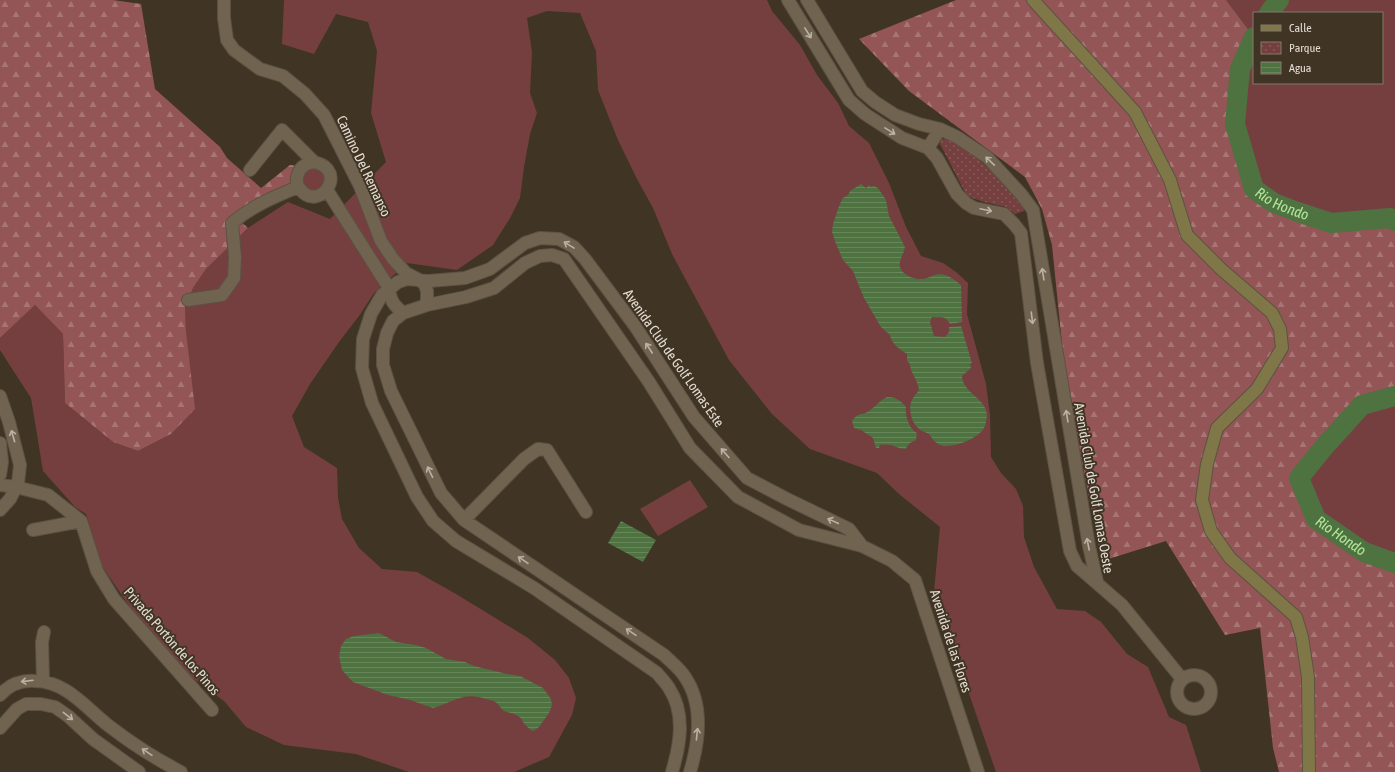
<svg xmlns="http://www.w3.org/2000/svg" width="1395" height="772" viewBox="0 0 1395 772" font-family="'Asap Condensed',sans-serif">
<defs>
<pattern id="forest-firs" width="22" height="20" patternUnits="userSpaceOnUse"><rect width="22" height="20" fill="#945556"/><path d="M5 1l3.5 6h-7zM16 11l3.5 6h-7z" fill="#a87575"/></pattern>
<pattern id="park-dots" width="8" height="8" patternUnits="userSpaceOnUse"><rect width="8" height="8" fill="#753f40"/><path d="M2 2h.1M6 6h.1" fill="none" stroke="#885a5b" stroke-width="1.8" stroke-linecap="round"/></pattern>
<pattern id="water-rules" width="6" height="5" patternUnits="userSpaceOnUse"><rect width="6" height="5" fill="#4f7241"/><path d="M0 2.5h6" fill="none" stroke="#68865c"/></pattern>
</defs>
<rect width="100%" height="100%" fill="#403524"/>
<!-- grass -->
<path fill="#753f40" d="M284 0H767L772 11 800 45 817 75 838 103 849 126 869 143 889 183 906 227 921 256 943 263 956 272 968 283 967 314 986 384 990 415 991 457 1001 473 1016 489 1023 506 1024 537 1034 567 1057 609 1085 611 1101 622 1127 654 1148 667 1169 717 1186 725 1201 772H996L934 592 940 527 899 494 877 473 810 449 772 414 729 360 672 254 653 208 637 179 618 140 598 90 596 51 580 13 547 11 527 18 532 52 530 93 537 113 530 134 524 167 520 198 510 218 493 245 457 270 407 263 374 293 359 316 339 342 310 384 292 416 304 447 337 468 338 498 342 519 359 548 382 569 417 572 456 594 528 638 555 660 569 678 576 698 572 715 549 757 514 772H409L356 754 284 745 246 727 224 701 186 673 139 620 102 566 86 514 75 507 43 471 31 398 0 350V338L35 305 63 334 65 403 113 442 138 451 171 434 186 332 185 306 193 288 206 269 248 228 288 202 330 219 386 162 371 113 377 51 368 22 336 14 314 54 282 44Z
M1226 0H1395V214L1391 212 1332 217 1301 207 1277 197 1260 185 1241 124 1246 71 1254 51V83H1382V13H1254V37Z
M302 179a12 12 0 1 1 24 0a12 12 0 1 1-24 0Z
M1395 402V556L1367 546 1321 515 1306 479 1329 451 1366 410Z
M690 480 708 507 658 536 640 509Z"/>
<!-- forest -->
<path fill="url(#forest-firs)" d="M0 0H113L141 4 155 89 220 147 227 158 261 188 290 165 300 166 296 180 234 215 248 228 206 269 193 288 185 306 186 332 195 409 171 434 138 451 113 442 65 403 63 334 35 305 0 338Z
M956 0H1226L1254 37V51L1246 71 1241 124 1260 185 1277 197 1301 207 1332 217 1391 212 1395 214V402L1366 410 1329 451 1306 479 1321 515 1367 546 1395 556V772H1279L1273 748 1260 628 1225 635 1166 541 1102 561 1066 384 1052 245 1042 209 1025 177 909 91 859 39Z"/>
<!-- park -->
<path fill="url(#park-dots)" d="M941 139C965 136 1009 191 1024 208V211L1015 214 1006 207 984 202 967 196 940 144Z"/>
<!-- water -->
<path fill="url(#water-rules)" d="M861 184 866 188 869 185 871 187 874 186 878 188 886 200 889 216 905 247C904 252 901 257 900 262 897 272 912 280 921 279 931 279 933 272 945 275 951 277 956 281 961 285L962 322 950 324C945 315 941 318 932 317L930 322 934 336 945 337 949 332V327L961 326 972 363 970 364 971 368 962 376C963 394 987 398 987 416 986 420 986 425 984 428 978 439 952 449 940 445 934 442 932 438 929 434 926 432 921 431 918 428 911 422 908 408 912 400 914 396 917 393 919 390 918 382 914 377 911 370 910 366 911 364 907 361V354C900 349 892 345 890 335L881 327 864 298 853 271 843 260 836 244 832 232 833 224 839 206 843 198 848 195 850 191Z
M887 397C896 397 900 400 906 407 905 416 909 429 917 433L916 440 910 443 905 449C894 448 894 443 880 445L879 448H876L873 438 861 430 854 428 852 421C859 411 862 416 869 411 875 407 878 402 887 397Z
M621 521 656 540 643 562 608 543Z
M379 633 396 642 416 645 426 648 446 659 465 662 474 666 507 674 520 676 543 688 551 699 552 705 549 713 539 727 533 731C523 726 524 720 518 716 513 713 509 713 504 711 500 708 499 704 495 702 493 700 489 700 486 699 463 691 454 702 433 708L410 700 388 695 353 682 342 670 339 656 341 646 346 639 354 636Z"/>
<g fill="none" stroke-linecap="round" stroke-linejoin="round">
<!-- river -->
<g stroke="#4f7241" stroke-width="20">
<path d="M1269 13 1279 0"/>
<path id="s1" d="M1254 37 1240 69 1235 124 1254 189 1274 203 1298 212 1331 223 1390 218 1395 221"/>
<path id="s2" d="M1395 396 1362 405 1324 447 1299 478 1316 519 1364 552 1395 563"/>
</g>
<!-- street casing -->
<g stroke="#5c5243" stroke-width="14">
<path id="street" d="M224 0V18L227 40 234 50 260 69 283 76 305 94 324 115 360 186 381 241 393 259 406 273 421 281 425 285 427 291V305
M788 0 849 100 865 114 902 138 928 148 937 158 957 194 966 203 974 208 1004 214 1014 224 1021 233 1037 363 1070 551 1077 566 1122 605 1182 679
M807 0 862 91 875 102 895 115 919 124 940 129 957 137 987 157 1021 194 1033 210 1089 546 1097 582
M928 148 940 129
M250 170 282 130 314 162C350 170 319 214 300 189 294 182 297 170 305 165 307 163 311 163 314 162
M327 190 389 288C391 302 393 304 403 313
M188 300 222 295 234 278 235 257 232 223C252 206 274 197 298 187
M0 396 9 422 20 465 18 483 10 499 0 510
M0 443 2 462 0 475
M0 485 16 487 48 495 81 521 97 571 114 599 212 710
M464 520 524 459 538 449 547 450 586 512
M33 530 81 521
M1177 692a17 17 0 1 1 34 0a17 17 0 1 1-34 0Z
M43 681 42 642 44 632
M0 695C10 684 21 680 35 681 66 681 86 708 109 726 131 743 156 759 181 772
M0 728 17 709 26 704H41L55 707 68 716 93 739 139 772
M672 772C680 745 686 714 669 688 666 683 661 678 657 673L534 588 456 541 433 521 417 497 372 403 362 368 363 339 371 314 382 295 398 282 407 279 429 281 465 278 490 269 525 243 540 238 559 239 574 247 585 259 635 326 694 417 747 478 787 499 849 529 862 546
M690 772C699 742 704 705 685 677 680 669 671 662 664 655L464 520 441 493 391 391 383 365V349L387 333 393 321 403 313 427 305 466 297 494 288 525 263 540 256 552 255 564 259 649 382 690 448 738 497 799 530 862 546 892 561 915 580 978 772"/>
</g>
<!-- secondary casing -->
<g stroke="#5c5243" stroke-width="14">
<path id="secondary" d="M1033 0 1135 112 1170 180 1187 235 1221 269 1272 313 1280 329 1282 348 1257 389 1217 428 1207 464 1202 500 1211 531 1230 558 1296 617 1302 637 1308 677 1309 772"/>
</g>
<!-- street -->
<use href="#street" stroke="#706451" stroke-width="12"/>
<!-- secondary -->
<use href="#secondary" stroke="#807748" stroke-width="12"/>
</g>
<!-- one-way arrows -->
<defs><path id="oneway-shaft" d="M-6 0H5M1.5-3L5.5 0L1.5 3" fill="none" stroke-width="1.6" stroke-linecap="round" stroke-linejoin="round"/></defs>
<g stroke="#bbb2a5">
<use href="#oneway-shaft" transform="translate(808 33) rotate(58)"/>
<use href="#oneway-shaft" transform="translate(890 131) rotate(32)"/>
<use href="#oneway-shaft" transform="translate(990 161) rotate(-136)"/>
<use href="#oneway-shaft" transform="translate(986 210) rotate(12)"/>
<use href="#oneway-shaft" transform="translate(569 245) rotate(-148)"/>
<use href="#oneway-shaft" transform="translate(1043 274) rotate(-99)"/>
<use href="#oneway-shaft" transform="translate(1032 318) rotate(83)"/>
<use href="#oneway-shaft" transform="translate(649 348) rotate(-123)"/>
<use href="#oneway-shaft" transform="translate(1067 416) rotate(-99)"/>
<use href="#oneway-shaft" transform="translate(13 436) rotate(-106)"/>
<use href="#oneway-shaft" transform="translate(725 453) rotate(-131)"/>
<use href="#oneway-shaft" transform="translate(430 472) rotate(-116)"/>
<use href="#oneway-shaft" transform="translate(833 521) rotate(-155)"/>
<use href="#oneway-shaft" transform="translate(1088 544) rotate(-101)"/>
<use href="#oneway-shaft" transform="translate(523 560) rotate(-146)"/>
<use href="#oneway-shaft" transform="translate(631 632) rotate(-146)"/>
<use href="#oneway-shaft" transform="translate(27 681) rotate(173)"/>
<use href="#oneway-shaft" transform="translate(68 716) rotate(38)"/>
<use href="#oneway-shaft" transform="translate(697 734) rotate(-84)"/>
<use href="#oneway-shaft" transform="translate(147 752) rotate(-146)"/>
</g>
<g text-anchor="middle" stroke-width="4" stroke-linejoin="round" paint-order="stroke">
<!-- street labels -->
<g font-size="14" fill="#e3dcd2" stroke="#403524">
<text transform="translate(364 166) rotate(65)" y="5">Camino Del Remanso</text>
<text transform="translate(674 358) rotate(55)" y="5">Avenida Club de Golf Lomas Este</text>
<text transform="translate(1094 488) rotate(80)" y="5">Avenida Club de Golf Lomas Oeste</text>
<text transform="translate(172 641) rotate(49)" y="5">Privada Portón de los Pinos</text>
<text transform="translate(951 641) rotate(72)" y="5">Avenida de las Flores</text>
</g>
<!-- water labels -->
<g font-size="15" font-style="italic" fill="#b0e59a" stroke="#403524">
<text dy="5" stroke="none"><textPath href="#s1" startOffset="190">Rio Hondo</textPath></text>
<text dy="5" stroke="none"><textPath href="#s2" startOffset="205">Rio Hondo</textPath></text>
</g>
</g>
<!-- legend -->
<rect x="1253" y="12" width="130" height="72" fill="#403524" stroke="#81786a"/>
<rect x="1261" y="25" width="20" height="6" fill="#807748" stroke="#81786a"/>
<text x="1289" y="32" font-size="12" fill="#e3dcd2">Calle</text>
<rect x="1261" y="42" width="20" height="12" fill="url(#park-dots)" stroke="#81786a"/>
<text x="1289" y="52" font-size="12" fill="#e3dcd2">Parque</text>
<rect x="1261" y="62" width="20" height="12" fill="url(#water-rules)" stroke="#81786a"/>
<text x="1289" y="72" font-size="12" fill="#e3dcd2">Agua</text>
</svg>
